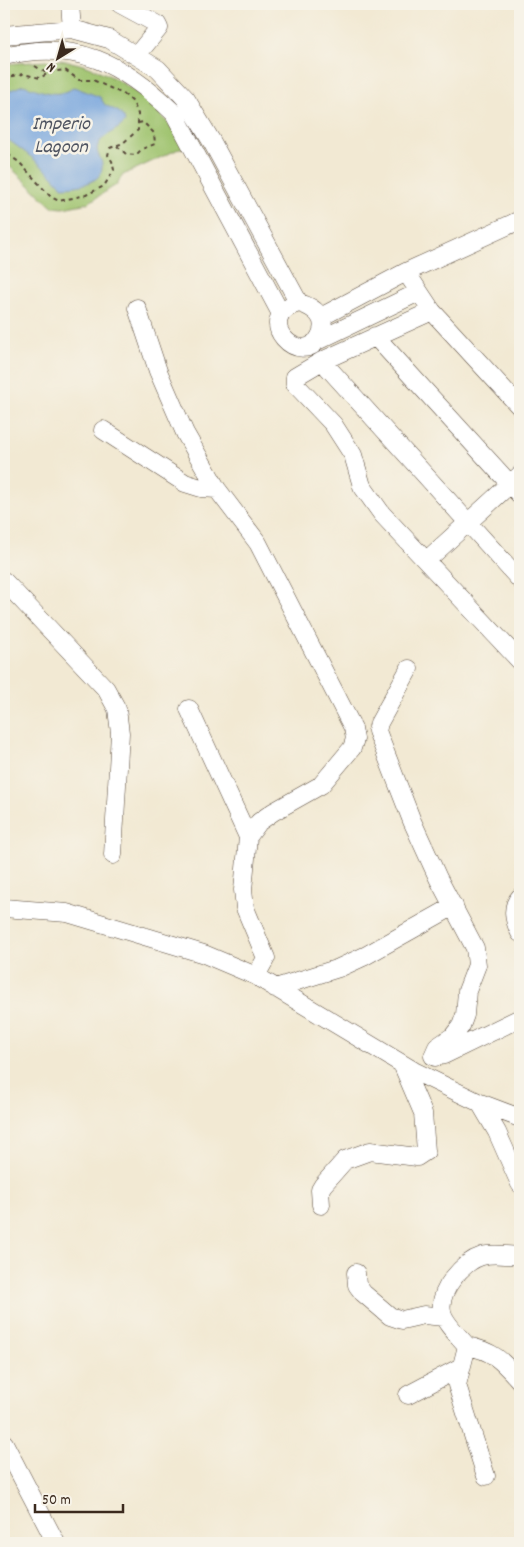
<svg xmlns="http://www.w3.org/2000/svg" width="524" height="1547" viewBox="0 0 524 1547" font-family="Dekko,sans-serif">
<rect width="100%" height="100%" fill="#f7f3e8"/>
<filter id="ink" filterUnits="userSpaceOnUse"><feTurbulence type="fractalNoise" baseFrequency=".02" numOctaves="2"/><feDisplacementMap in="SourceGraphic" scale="10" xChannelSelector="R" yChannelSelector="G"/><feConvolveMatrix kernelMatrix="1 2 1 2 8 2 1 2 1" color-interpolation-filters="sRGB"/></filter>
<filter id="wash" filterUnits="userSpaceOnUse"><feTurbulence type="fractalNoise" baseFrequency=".0096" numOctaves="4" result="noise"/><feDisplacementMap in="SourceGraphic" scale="20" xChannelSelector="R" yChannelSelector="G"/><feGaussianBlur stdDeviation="1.12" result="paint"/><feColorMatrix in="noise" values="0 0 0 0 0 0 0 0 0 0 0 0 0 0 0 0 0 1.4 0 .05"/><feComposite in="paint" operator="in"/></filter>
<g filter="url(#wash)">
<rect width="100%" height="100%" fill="#f2e9d3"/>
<!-- green -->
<path fill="#9dc26c" stroke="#6c7645" d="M60 60C112 67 157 102 185 146L123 175 116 185 88 203 63 208 52 207 4 161V64Z"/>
<!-- water -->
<path fill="#73a3dd" stroke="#57667e" d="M23 85C41 90 58 100 74 87L100 97 105 105 119 112 124 118 125 122C118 131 103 134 98 145 95 153 101 157 102 164 105 184 75 187 62 187 53 173 18 146 4 137V93Z"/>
</g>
<g filter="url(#ink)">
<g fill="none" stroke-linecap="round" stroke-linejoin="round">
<!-- minor casing -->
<g stroke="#564739" stroke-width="19">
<path id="minor" d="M70 4 72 29
M120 4 157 24 159 28 137 55
M4 35 72 29 109 39 158 69 186 99 212 142 299 303C314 307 329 318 320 336 302 371 249 318 299 303
M4 56C77 39 122 63 174 113L281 314
M406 272 520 220
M137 308 158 371 185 433 217 489 258 543 353 728 355 739 352 748 321 785 273 812 259 822 248 837 243 890 245 908 266 958 256 976
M432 311 322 361 295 377V384L333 424 353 455 362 486 382 514 520 661
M321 317 406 272 432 311 520 407
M375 336 520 495
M315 342 419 292
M322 361 520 580
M103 430 185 483 201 488 217 489
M427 560 520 475
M4 581 106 689 117 709 120 733 113 855
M409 669 379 723 377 731 412 821 438 878 475 948 477 965 467 991 465 1015 461 1026 453 1036 437 1047 433 1056
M189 709 248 837
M520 897C510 908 514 921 520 933
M4 908 67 913 204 954 256 976 414 1071 480 1103 520 1118
M275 988 339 968 365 956 454 906
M435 1057 444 1055 520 1018
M480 1103 497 1132 520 1184
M321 1205 320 1190 323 1185 345 1160 370 1151 417 1157 426 1151 423 1113 402 1064
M520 1255C509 1257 496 1252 482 1256 463 1262 438 1290 442 1312 445 1324 459 1336 467 1346 494 1351 502 1361 520 1381
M356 1273 357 1285 363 1293 390 1316 402 1320 424 1315 444 1317
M467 1346 457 1385 486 1476
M408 1395 459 1368
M4 1443 56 1543"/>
</g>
<!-- path -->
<path stroke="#564739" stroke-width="2" stroke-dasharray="4 4" stroke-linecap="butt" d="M35 66 48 74
M4 78 23 74 40 78 50 72 65 70 79 80H93L125 95 133 102 138 114V130L123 143 110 148 108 155 112 161 114 170 104 186 86 195 59 201 51 197 19 162 4 152
M117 146 126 154 136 155 142 149 155 144 154 133 143 122 138 123"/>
<!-- minor -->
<use href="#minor" stroke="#fff" stroke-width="18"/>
</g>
</g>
<g text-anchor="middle" stroke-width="5" stroke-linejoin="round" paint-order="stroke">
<!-- water labels -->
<g font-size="20" font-style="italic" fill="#4f5461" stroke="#f7f3e8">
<text x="61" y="129">Imperio<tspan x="61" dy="23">Lagoon</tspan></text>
</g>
</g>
<!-- margin -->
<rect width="524" height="1547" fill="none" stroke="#f7f3e8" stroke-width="20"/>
<!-- north arrow -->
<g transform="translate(58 58) rotate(217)" stroke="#f7f3e8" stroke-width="4" paint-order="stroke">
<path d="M0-4L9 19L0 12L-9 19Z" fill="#3b2a1e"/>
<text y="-8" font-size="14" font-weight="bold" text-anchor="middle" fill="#3b2a1e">N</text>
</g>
<!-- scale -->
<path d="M35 1504v8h88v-8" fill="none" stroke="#3b2a1e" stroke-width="2.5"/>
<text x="42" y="1504" font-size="15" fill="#3b2a1e" stroke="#f7f3e8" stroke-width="4" paint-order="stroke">50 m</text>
</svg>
